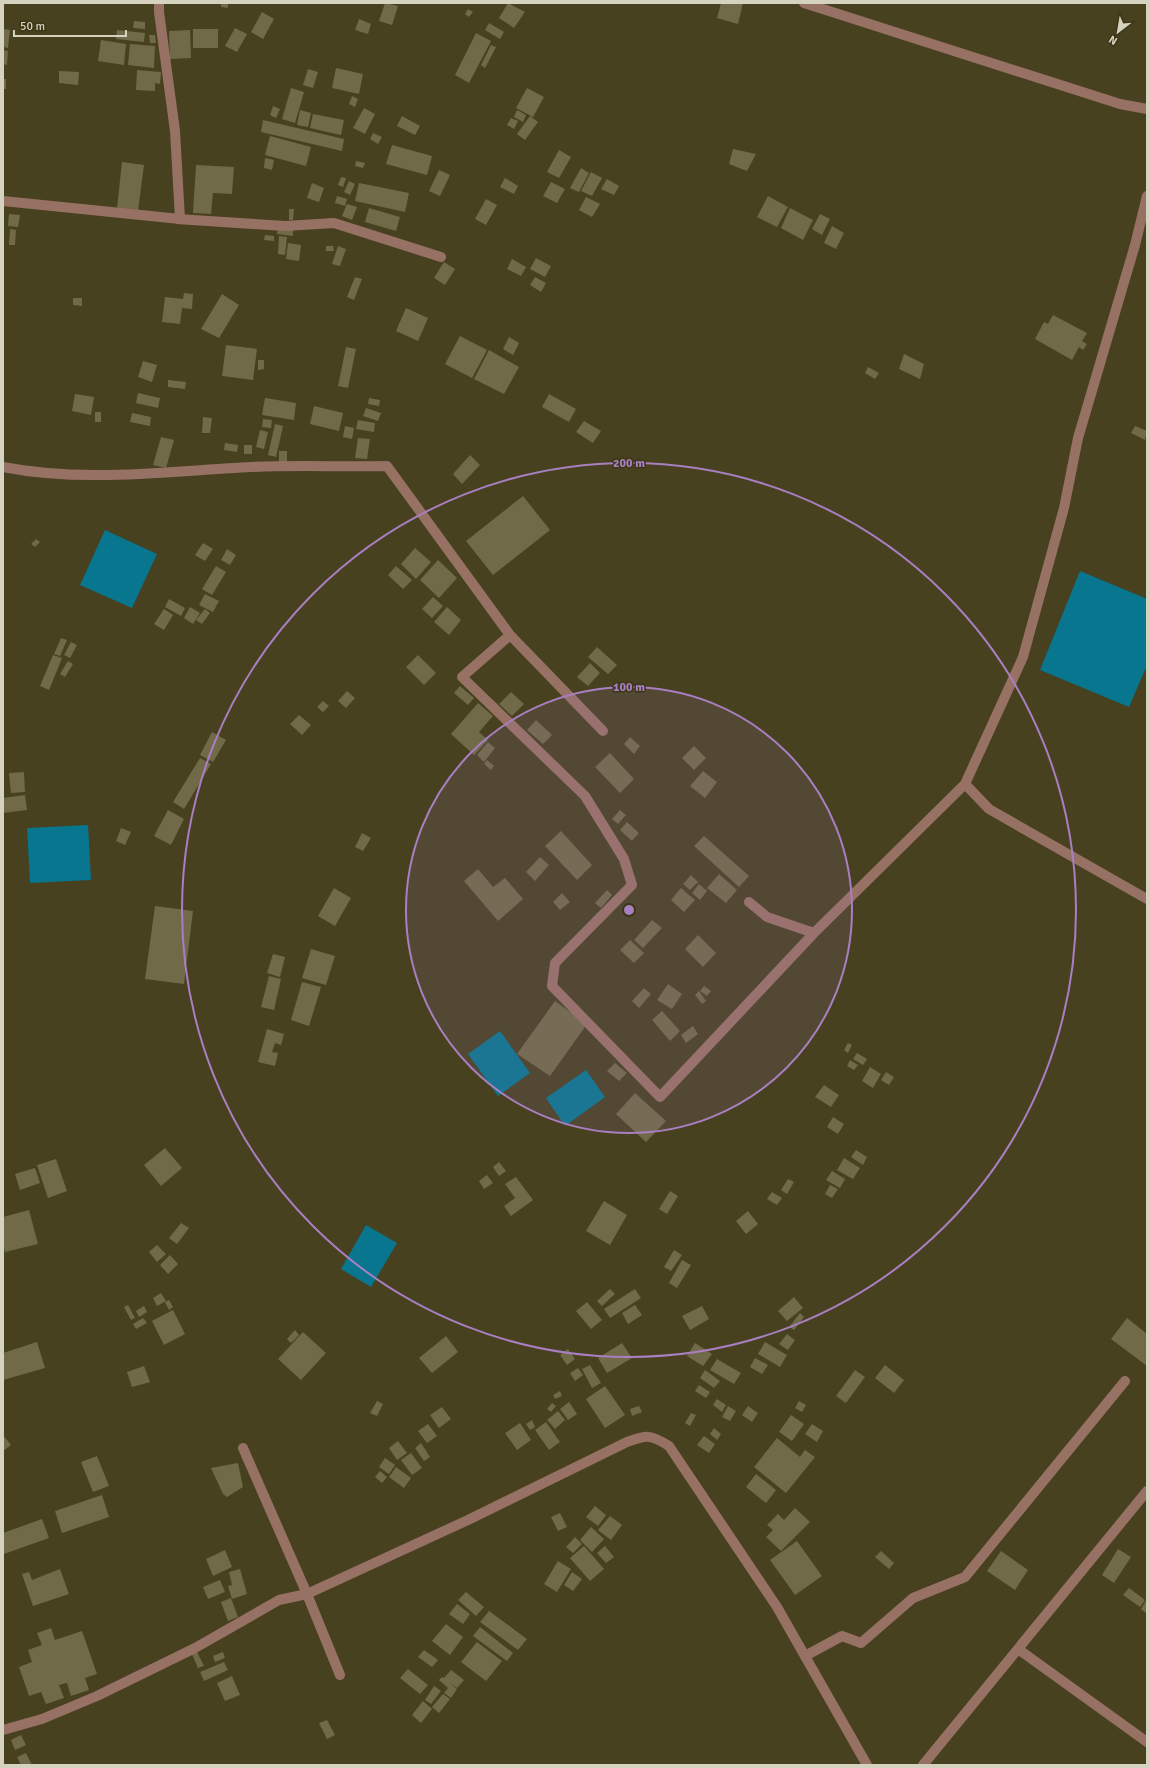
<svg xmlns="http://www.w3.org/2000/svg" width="1150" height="1768" viewBox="0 0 1150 1768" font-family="Signika,sans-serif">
<rect width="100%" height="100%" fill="#474120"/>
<!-- water -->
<path fill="#07768e" d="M105 530 157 554 132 608 80 585Z
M1080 571 1147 599V665L1129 707 1040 670Z
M88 825 91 880 30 883 27 828Z
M500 1031 530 1073 498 1096 468 1054Z
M586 1070 605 1097 565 1126 546 1098Z
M366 1225 397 1243 371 1287 341 1269Z"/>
<!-- building -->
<path fill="#706a48" d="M221 3H228V8L221 7Z
M385 3 398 6 392 25 379 21Z
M508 3 525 12 514 28 499 18Z
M721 3H743L738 24 717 18Z
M468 9 473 12 469 17 465 14Z
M262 12 274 19 263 39 251 32Z
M359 19 371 24 368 34 355 30Z
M134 21 145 22V29L133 28Z
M489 23 504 32 500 39 485 30Z
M235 28 247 34 237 52 225 46Z
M3 29 10 30 8 48 3 47Z
M193 29H218V48H193Z
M117 30 145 33 144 42 116 39Z
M190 30 191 58 170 59 169 31Z
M476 33 491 41 469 83 455 75Z
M149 35H155L156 43H150Z
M101 40 126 44 124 65 98 61Z
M130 44 155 46 154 68 128 65Z
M491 45 496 47 485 68 481 65Z
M3 50 8 51 7 65 3 64Z
M336 68 363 74 359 94 332 88Z
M308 69 318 72 313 88 303 85Z
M137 70 161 72 160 84 155 83V91L136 90Z
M59 71 79 72 78 85 59 83Z
M3 79H6V89H3Z
M291 88 304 92 295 123 282 119Z
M527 88 544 97 533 117 516 108Z
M352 96 358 99 355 107 349 104Z
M273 106 280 109 276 118 270 115Z
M364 108 375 114 365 134 353 128Z
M300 110 311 113 308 127 297 125Z
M517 110 526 115 523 122 514 117Z
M313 114 344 120 341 135 310 128Z
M402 116 420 126 415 135 397 126Z
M530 116 538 122 525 140 517 134Z
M511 118 518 121 514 129 507 125Z
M263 120 344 139 342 151 261 132Z
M373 133 382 137 378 144 370 139Z
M270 136 311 147 306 166 265 155Z
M392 145 432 156 427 175 386 164Z
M733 149 756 154 747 171 729 164Z
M559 150 571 157 559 178 547 172Z
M265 158 274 160 272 170 264 168Z
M356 161 365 163 363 168 355 166Z
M122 162 144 165 138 211 117 208Z
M196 165 234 167 232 194 213 193 211 214 193 213Z
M581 168 589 173 579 192 570 188Z
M439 170 450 175 440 196 429 191Z
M591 172 602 178 592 196 581 191Z
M341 177 346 178 343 187 338 185Z
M505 178 518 186 514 194 500 187Z
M607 179 619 186 614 195 601 189Z
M349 181 355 184 350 195 344 192Z
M551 182 565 189 557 203 543 196Z
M312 183 324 188 319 202 307 198Z
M359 183 409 193 405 212 355 201Z
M337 196 347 199 345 206 335 203Z
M768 196 788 207 777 227 757 217Z
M586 197 600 204 592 217 579 210Z
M486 199 497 205 486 225 475 219Z
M347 204 357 207 352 220 342 216Z
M369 208 400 217 396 231 365 222Z
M790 208 813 220 803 240 781 228Z
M289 209H294L293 220H289Z
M9 214 20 215 18 227 8 226Z
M820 214 830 219 822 235 812 229Z
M832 226 844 233 836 249 824 243Z
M278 227 293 229V236L277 234Z
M10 229 16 230 15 245H9Z
M265 235 274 236V241L264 240Z
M279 236 287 237 285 255 278 254Z
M288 243 301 245 299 261 286 259Z
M326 246H333L334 251H326Z
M338 246 346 249 340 266 332 264Z
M536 258 551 266 545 277 530 269Z
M512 259 526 267 521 276 507 269Z
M444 262 455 269 445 285 434 278Z
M355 277 362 279 354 300 347 297Z
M535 277 546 283 541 292 530 285Z
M184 293 193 294 192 309 182 308 180 324 162 322 165 297 183 299Z
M222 294 239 305 219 338 201 329Z
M73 298H82V306L73 305Z
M406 308 428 318 418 341 396 331Z
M1053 315 1087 333 1082 341 1087 344 1083 350 1079 347 1072 360 1035 339 1044 322 1048 324Z
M460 336 487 350 472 378 445 364Z
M509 337 519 343 513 355 503 349Z
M226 345 257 349 253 380 222 376Z
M346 347 356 349 348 388 338 386Z
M489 350 519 367 504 394 474 379Z
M904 354 924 364 920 379 899 369Z
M258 360H264V369L258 370Z
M143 361 157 365 152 382 138 377Z
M868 367 879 373 875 379 865 373Z
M168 380 186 382 185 389 168 387Z
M138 393 160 398 158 408 136 403Z
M75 394 94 397 91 415 72 411Z
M549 394 576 409 569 422 542 407Z
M265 398 296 403 294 420 262 415Z
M369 398 380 400 379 406 368 404Z
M314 406 343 413 339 431 310 424Z
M366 408 381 413 378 421 363 416Z
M95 412H101V422H95Z
M132 413 151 417 150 426 130 422Z
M203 417 212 418 210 433H202Z
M263 419 272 420 271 428 262 427Z
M358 420 375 423 374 432 356 429Z
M584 421 601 431 593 443 576 432Z
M275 424 283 426 276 457 268 455Z
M345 426 354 428 352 439 343 437Z
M1135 426 1147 431 1145 440 1131 433Z
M260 430 268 432 264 449 256 447Z
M161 437 174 440 166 468 153 465Z
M358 438 370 439 367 459 355 458Z
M225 443 238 445 237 452 224 450Z
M244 445H252V454H244Z
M279 451H287V462H279Z
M470 455 480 465 462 484 453 474Z
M523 496 550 530 493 575 466 541Z
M36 539 40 542 35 547 31 544Z
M203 543 213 549 205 561 195 555Z
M415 548 431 562 416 579 401 564Z
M227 549 236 555 230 565 221 560Z
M438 560 457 578 439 598 420 580Z
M216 566 226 572 212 595 202 589Z
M396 566 412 580 403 589 388 575Z
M205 594 219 601 213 612 199 605Z
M433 597 443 606 432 618 422 609Z
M169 599 185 608 181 616 165 607Z
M190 607 200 613 193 624 184 618Z
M447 607 461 620 449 635 434 622Z
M164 609 173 615 164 630 154 624Z
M205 609 210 613 202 624 196 620Z
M61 638 67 640 60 656 54 654Z
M71 642 77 645 70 658 64 655Z
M597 647 617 665 608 674 588 657Z
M53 655 62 658 49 690 40 686Z
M418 655 436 673 424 685 406 667Z
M68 661 73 664 65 677 60 674Z
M590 663 600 673 588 686 577 677Z
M460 686 474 698 468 705 454 693Z
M347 691 355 698 346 708 338 701Z
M511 692 524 704 512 716 499 704Z
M323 701 329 706 323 712 317 707Z
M478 703 493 716 479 732 488 740 474 755 451 734Z
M299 715 311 725 302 735 290 724Z
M536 720 552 735 543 744 527 730Z
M212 732 226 740 213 762 200 755Z
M630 737 640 746 634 754 624 744Z
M488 742 495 748 484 762 477 755Z
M694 746 706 758 694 770 682 758Z
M610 753 634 779 620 793 595 767Z
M200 758 211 764 184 809 173 802Z
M487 760 494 766 491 770 484 764Z
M703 771 717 782 705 798 690 786Z
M24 772 25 792 11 793 9 773Z
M25 795 27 810 3 813V798Z
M168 810 184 819 171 845 154 836Z
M620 810 626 815 618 824 612 819Z
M627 822 639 833 632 841 620 830Z
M121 828 131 832 125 845 116 841Z
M561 831 592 865 577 880 545 846Z
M362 833 371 838 363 851 355 847Z
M704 836 749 876 739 887 694 846Z
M540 857 549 865 535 881 526 872Z
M478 869 493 887 505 878 523 899 498 921 464 881Z
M719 874 737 890 726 903 707 888Z
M691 875 698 882 690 890 683 884Z
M699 884 707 891 700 900 692 893Z
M334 888 351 898 335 926 318 916Z
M681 888 695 900 684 912 671 900Z
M607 890 612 895 601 908 595 903Z
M562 893 570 902 560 910 553 902Z
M155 906 193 911 184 984 145 979Z
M652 920 662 928 643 948 634 940Z
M698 935 716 953 703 967 685 949Z
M630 940 644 953 634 963 620 950Z
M311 949 335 956 326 985 302 978Z
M273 954 285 957 280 977 267 973Z
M269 976 281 979 274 1010 261 1007Z
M302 982 321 987 309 1026 291 1020Z
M668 984 682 994 672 1009 657 1000Z
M704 986 711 991 707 996 700 991Z
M644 988 651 994 639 1008 632 1001Z
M699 991 706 1001 702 1004 695 995Z
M555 1001 587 1024 550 1076 517 1054Z
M662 1011 680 1031 670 1041 652 1020Z
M693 1026 698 1034 686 1043 681 1035Z
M267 1029 284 1034 281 1045 275 1043 272 1052 278 1053 275 1066 258 1062Z
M848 1043 852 1045 848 1053 844 1050Z
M857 1053 867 1059 863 1065 853 1059Z
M850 1060 858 1065 854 1070 847 1066Z
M615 1063 627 1073 619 1081 607 1071Z
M870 1067 881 1074 873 1088 862 1081Z
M886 1072 894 1077 889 1085 881 1080Z
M824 1085 839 1095 831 1107 815 1097Z
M635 1093 666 1121 646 1142 616 1114Z
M833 1117 844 1124 838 1134 827 1127Z
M165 1148 182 1168 161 1186 144 1165Z
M856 1150 867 1157 863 1165 851 1157Z
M844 1158 860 1168 853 1179 837 1170Z
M56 1159 67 1191 48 1198 37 1165Z
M499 1162 506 1171 499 1176 493 1167Z
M35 1168 40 1183 20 1190 15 1174Z
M832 1171 845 1179 840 1188 826 1180Z
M487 1175 493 1183 484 1189 479 1181Z
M516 1177 533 1200 511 1216 504 1206 515 1198 505 1184Z
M788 1179 794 1182 787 1194 781 1190Z
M830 1185 838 1189 832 1198 825 1194Z
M670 1191 678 1196 667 1214 659 1209Z
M772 1192 782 1198 777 1205 767 1199Z
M604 1201 627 1215 610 1245 586 1231Z
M29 1210 38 1244 5 1252 3 1244V1217Z
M748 1211 758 1224 746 1234 736 1221Z
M181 1223 189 1228 177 1244 169 1238Z
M157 1245 166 1254 157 1262 149 1252Z
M674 1250 682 1255 671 1271 664 1267Z
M170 1255 178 1264 168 1274 160 1265Z
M682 1260 691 1265 677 1288 669 1283Z
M610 1289 615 1294 602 1306 597 1301Z
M635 1289 641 1298 610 1318 604 1309Z
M161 1293 166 1301 157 1306 153 1298Z
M794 1297 803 1308 787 1321 778 1311Z
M169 1300 173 1307 169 1310 165 1302Z
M587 1302 602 1320 591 1329 576 1311Z
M128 1305 135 1318 131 1320 124 1307Z
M635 1305 642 1315 628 1324 622 1313Z
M144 1306 147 1312 139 1317 136 1311Z
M702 1306 709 1319 690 1330 682 1316Z
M173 1310 185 1334 164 1345 152 1321Z
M800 1313 804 1317 794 1330 789 1327Z
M143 1318 147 1323 136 1329 133 1324Z
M1127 1318 1147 1334V1366L1111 1339Z
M295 1330 299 1335 291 1343 287 1339Z
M303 1332 326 1353 301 1380 278 1359Z
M787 1334 795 1340 788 1350 779 1344Z
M446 1336 458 1352 432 1373 419 1358Z
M37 1342 45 1368 3 1380V1353Z
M765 1342 787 1355 780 1367 758 1354Z
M622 1343 632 1358 607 1373 598 1358Z
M695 1343 712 1354 703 1366 687 1356Z
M568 1349 575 1359 567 1365 560 1355Z
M755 1358 768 1365 762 1374 750 1367Z
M717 1359 741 1373 734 1384 710 1370Z
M590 1365 601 1383 592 1388 582 1369Z
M885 1365 904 1380 894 1393 875 1378Z
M144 1366 150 1382 132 1387 127 1372Z
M578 1368 583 1375 575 1381 570 1373Z
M705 1370 720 1381 714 1388 700 1378Z
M855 1370 865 1377 846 1403 836 1396Z
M699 1385 710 1392 706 1398 695 1391Z
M605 1386 625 1415 605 1428 586 1399Z
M560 1391 562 1396 555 1399 553 1395Z
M717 1399 726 1405 722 1412 713 1405Z
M377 1401 383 1404 377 1416 370 1413Z
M799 1401 806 1405 802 1412 795 1408Z
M569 1402 577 1414 568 1420 560 1409Z
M552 1403 556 1406 551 1412 547 1409Z
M639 1406 642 1412 632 1416 630 1409Z
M728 1406 736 1411 730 1421 722 1417Z
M748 1406 758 1413 752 1422 742 1415Z
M442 1407 451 1419 439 1428 430 1415Z
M558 1411 565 1420 555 1429 547 1420Z
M691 1413 696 1415 690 1426 685 1423Z
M791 1415 804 1424 792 1441 779 1432Z
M532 1420 535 1427 530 1430 526 1424Z
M546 1422 560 1442 549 1450 535 1430Z
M520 1423 531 1440 517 1450 505 1433Z
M428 1424 437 1436 427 1443 418 1431Z
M812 1424 823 1431 817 1442 805 1434Z
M714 1428 721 1434 717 1440 710 1434Z
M3 1435 11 1445 3 1451Z
M704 1436 715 1444 709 1453 697 1445Z
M777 1438 800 1457 805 1450 815 1457 786 1493 754 1467Z
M398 1441 407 1453 397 1460 389 1448Z
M421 1443 430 1457 424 1461 415 1448Z
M411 1453 422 1468 412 1475 401 1460Z
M97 1456 109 1486 93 1492 81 1462Z
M385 1458 395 1465 389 1474 379 1467Z
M238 1463 243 1487 227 1497 223 1494 211 1468Z
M396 1467 411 1478 404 1488 389 1477Z
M380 1471 387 1477 382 1483 375 1477Z
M756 1474 776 1490 766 1503 746 1487Z
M102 1495 109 1517 62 1533 55 1511Z
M595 1506 606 1515 598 1526 586 1517Z
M795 1508 810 1522 781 1551 766 1537 773 1530 767 1525 778 1514 784 1520Z
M560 1513 567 1527 558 1531 551 1517Z
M610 1516 622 1525 611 1540 598 1530Z
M42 1519 49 1538 4 1554 3 1533Z
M591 1527 604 1539 592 1552 580 1540Z
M575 1537 582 1544 573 1553 566 1547Z
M797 1541 822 1576 795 1595 770 1560Z
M584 1546 604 1569 590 1581 570 1558Z
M605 1546 614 1557 606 1563 597 1553Z
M1118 1549 1131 1557 1114 1583 1102 1575Z
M225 1550 232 1567 213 1576 206 1559Z
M881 1551 894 1563 889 1569 875 1557Z
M1001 1551 1028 1570 1015 1590 987 1571Z
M558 1561 571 1569 557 1592 544 1584Z
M60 1569 69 1594 33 1606 22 1574 29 1572 32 1580Z
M240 1569 247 1594 232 1599 228 1586 232 1585 229 1572Z
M572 1572 582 1579 573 1591 564 1585Z
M220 1580 225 1592 208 1599 203 1587Z
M1129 1588 1145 1600 1140 1607 1123 1595Z
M466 1592 484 1607 476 1616 458 1600Z
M231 1598 238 1617 228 1621 221 1602Z
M1147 1599V1614L1141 1609Z
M457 1604 470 1614 463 1624 449 1614Z
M489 1611 527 1639 518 1650 480 1622Z
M446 1624 463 1637 450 1655 432 1641Z
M480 1627 513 1653 507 1661 473 1636Z
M51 1628 55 1640 82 1631 97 1674 85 1678 89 1690 71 1696 67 1683 59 1685 64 1698 46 1704 41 1692 29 1696 19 1667 32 1662 28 1650 42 1645 37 1633Z
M477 1642 502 1661 486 1681 461 1662Z
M424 1650 438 1660 432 1667 418 1657Z
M197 1652 204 1666 198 1668 192 1654Z
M223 1652 225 1658 215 1662 213 1656Z
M224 1662 228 1670 204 1681 200 1672Z
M408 1669 428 1685 420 1694 400 1678Z
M451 1670 464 1680 457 1688 450 1683 457 1689 451 1698 444 1693 448 1688 439 1680 442 1677 444 1678Z
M232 1676 240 1695 225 1701 217 1683Z
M434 1686 441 1691 431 1704 425 1700Z
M443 1694 450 1699 439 1713 432 1707Z
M423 1701 432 1709 421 1723 412 1715Z
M327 1720 335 1735 327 1739 319 1723Z
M21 1735 26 1745 15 1750 11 1740Z
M26 1753 32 1765H21L17 1757Z"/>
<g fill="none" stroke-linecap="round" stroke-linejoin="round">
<!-- minor -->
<path stroke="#987165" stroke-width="10" d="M804 3 1120 104 1147 109
M3 201 180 219 175 131 159 12V3
M177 219 285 226 334 223 441 257
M3 467C84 483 169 471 251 467 296 465 342 467 387 466L510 635 603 731
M510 635 462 677 585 796 624 859 632 885 555 963 552 986 660 1097 814 933
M965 784 1023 657 1064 508 1078 438 1135 245 1147 196
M749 902 767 917 814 933 965 784 989 809 1147 899
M243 1448 307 1594 340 1675
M1018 1649 1147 1742
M805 1656 842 1636 861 1643 913 1598 965 1577 1125 1381
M3 1730 42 1719 97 1696 195 1648 279 1600 307 1594 468 1520 627 1442C647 1435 650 1434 669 1446L777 1607 867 1765
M923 1765 1147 1491"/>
</g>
<!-- distance rings -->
<circle cx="629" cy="910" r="223" fill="#a87fc0" fill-opacity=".12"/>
<g fill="none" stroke="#a87fc0" stroke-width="2">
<circle cx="629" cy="910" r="223"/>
<circle cx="629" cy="910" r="447"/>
</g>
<circle cx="629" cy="910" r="6" fill="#a87fc0" stroke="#3d3716" stroke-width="2"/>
<g font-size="12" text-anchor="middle" font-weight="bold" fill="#a87fc0" stroke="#3d3716" stroke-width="3" stroke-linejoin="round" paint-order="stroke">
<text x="629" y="467">200 m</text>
<text x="629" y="691">100 m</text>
</g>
<!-- border -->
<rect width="1150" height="1768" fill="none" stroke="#d5d2c0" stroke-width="8"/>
<!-- north arrow -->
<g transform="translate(1118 32) rotate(211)" stroke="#3d3716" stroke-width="3" paint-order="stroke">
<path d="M0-3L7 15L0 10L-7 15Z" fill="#d5d2c0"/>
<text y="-6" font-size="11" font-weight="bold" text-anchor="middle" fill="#d5d2c0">N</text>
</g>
<!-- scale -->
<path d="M14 30v6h112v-6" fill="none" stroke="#d5d2c0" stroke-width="2"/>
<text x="20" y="30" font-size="12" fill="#d5d2c0" stroke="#3d3716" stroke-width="3" paint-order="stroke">50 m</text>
</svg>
